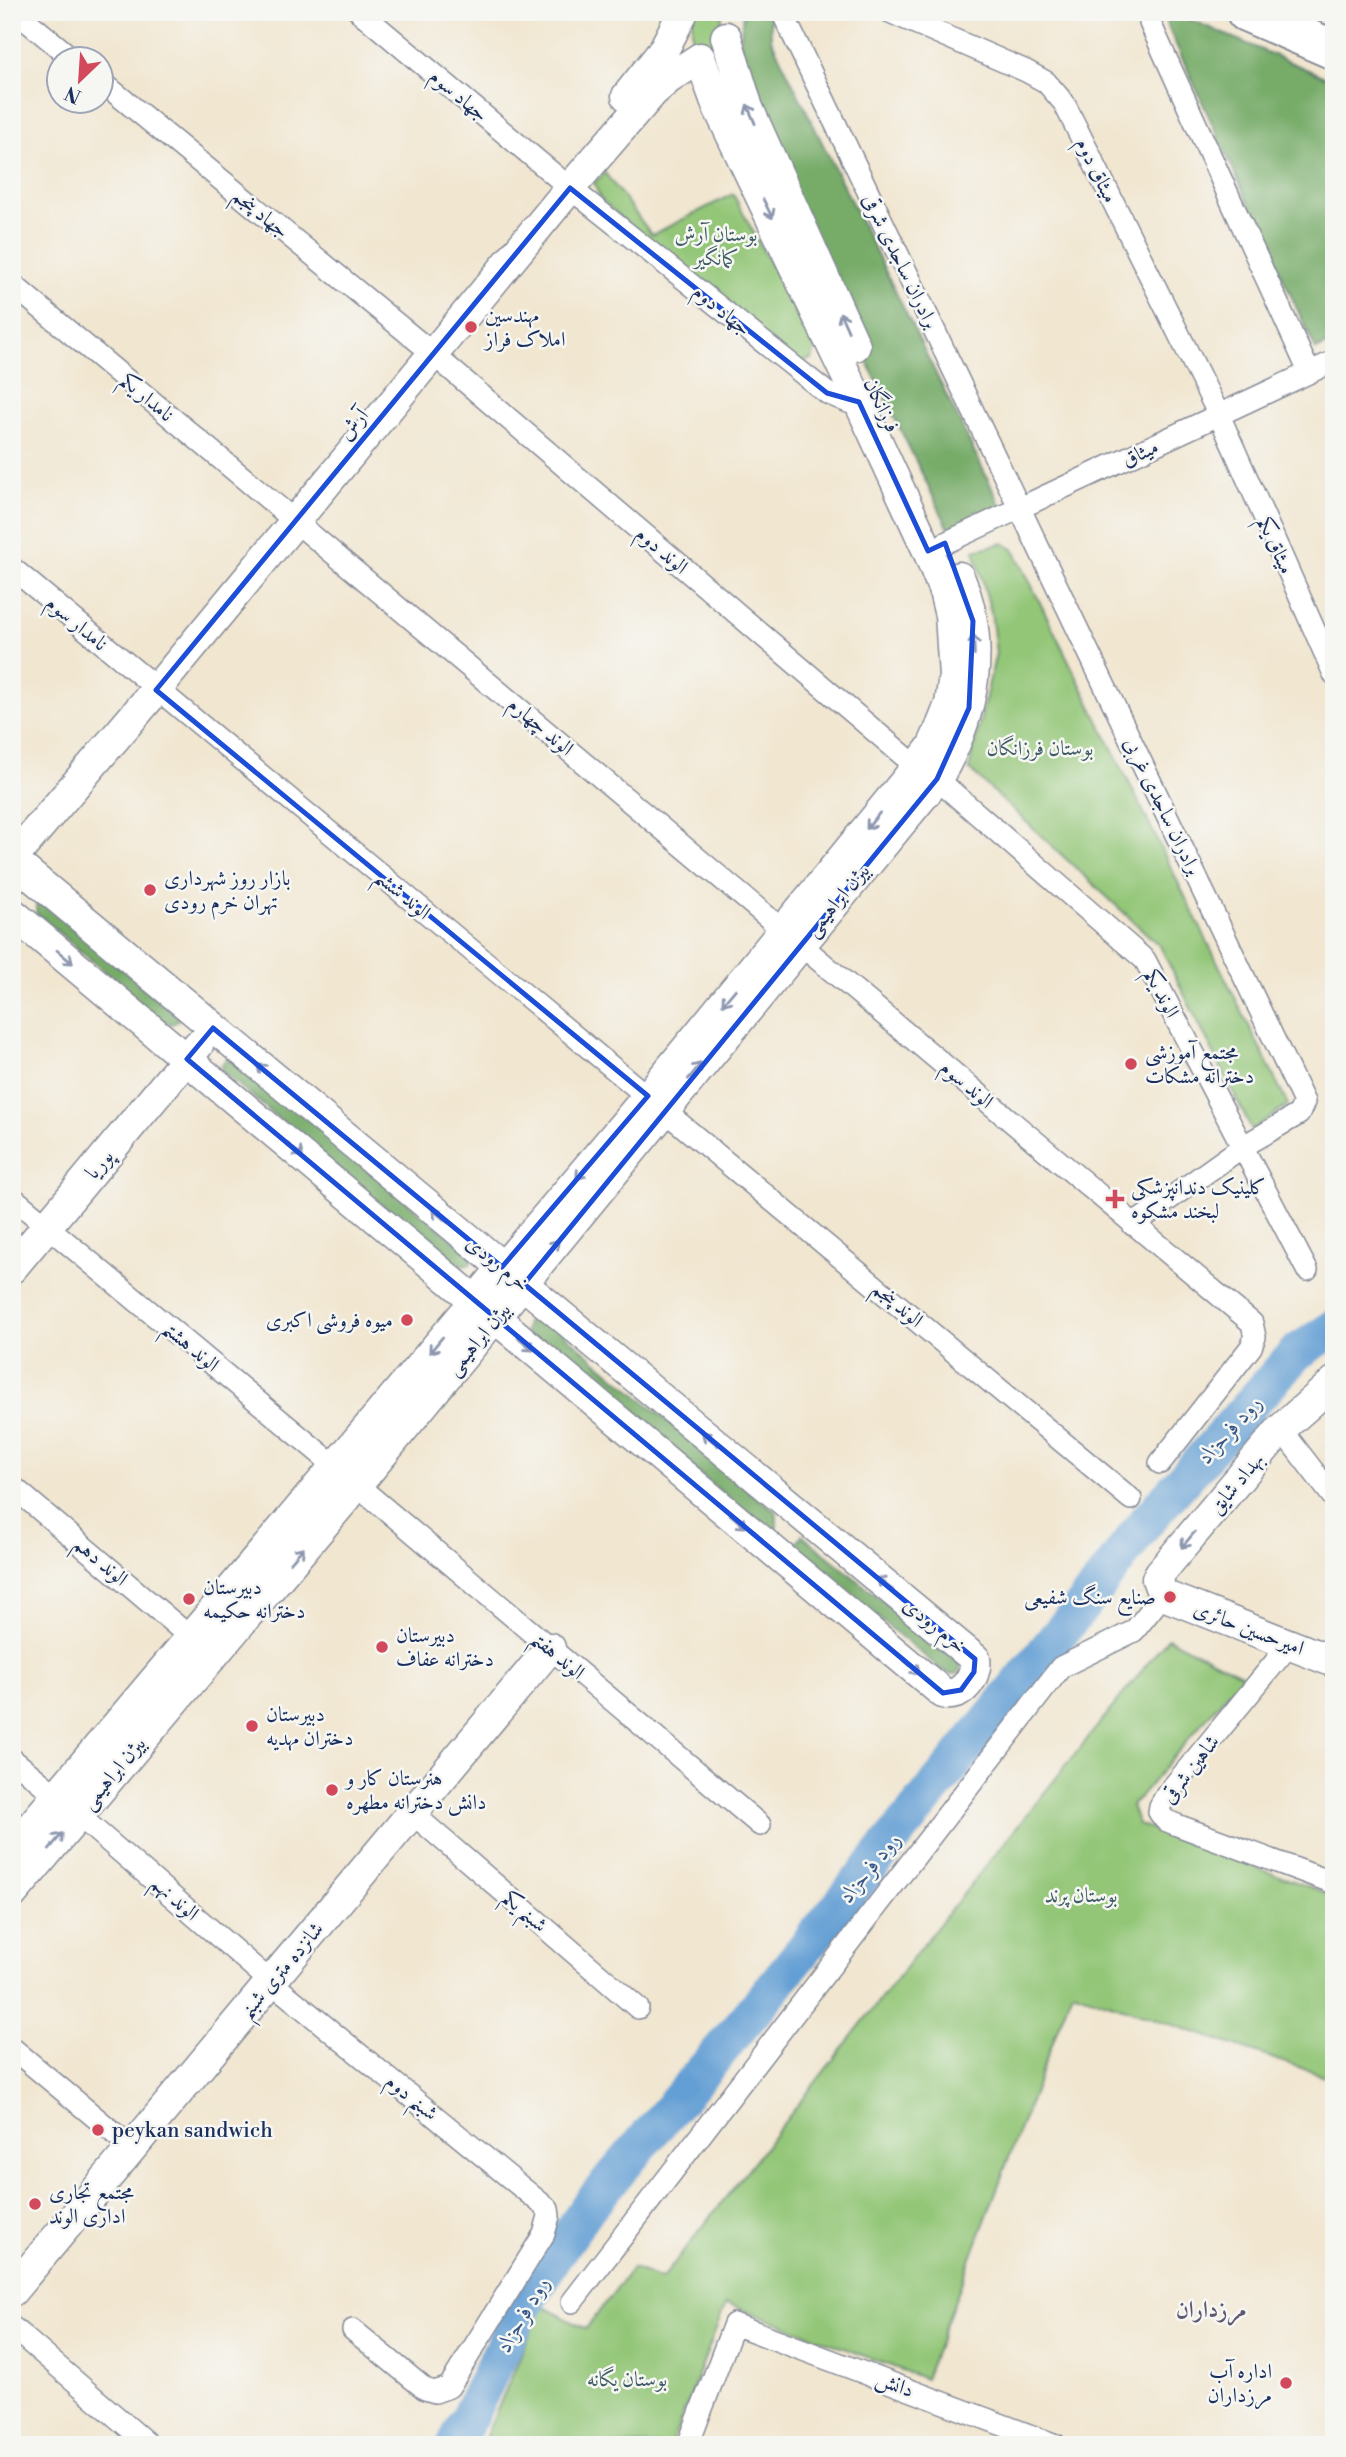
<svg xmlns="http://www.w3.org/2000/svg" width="1346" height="2457" viewBox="0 0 1346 2457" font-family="'Libre Bodoni',Amiri,serif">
<rect width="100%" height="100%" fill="#f6f6f2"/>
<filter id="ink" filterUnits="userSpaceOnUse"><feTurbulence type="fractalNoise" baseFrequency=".0143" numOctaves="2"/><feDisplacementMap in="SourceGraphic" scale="14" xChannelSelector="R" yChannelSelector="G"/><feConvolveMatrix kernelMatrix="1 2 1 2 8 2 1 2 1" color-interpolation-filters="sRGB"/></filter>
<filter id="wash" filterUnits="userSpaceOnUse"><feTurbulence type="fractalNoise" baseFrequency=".00686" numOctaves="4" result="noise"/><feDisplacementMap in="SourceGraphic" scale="28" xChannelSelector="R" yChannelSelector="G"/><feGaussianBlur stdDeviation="1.57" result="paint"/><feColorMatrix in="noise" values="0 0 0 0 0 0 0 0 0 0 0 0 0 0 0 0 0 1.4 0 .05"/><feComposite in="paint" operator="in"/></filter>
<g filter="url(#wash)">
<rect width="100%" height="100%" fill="#f1e6d0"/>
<!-- green -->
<path fill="#93c677" stroke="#577a6a" stroke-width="2" d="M692 12H722L721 38 713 50 707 51 696 46 692 37Z
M605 173 652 235 733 194 815 348 812 359 799 363 647 242 600 198 594 183Z
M1004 543 1014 550 1288 1105 1252 1130 1160 946 969 769 996 653 991 612 974 550Z
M1168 1638 1243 1675 1131 1807 1138 1824 1334 1896V2079L1072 1991 925 2379 726 2303 671 2445H482L542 2306 586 2329 632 2268 662 2279 929 1937Z"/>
<!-- forest -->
<path fill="#76ab68" stroke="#486d63" stroke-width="2" d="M743 12H770L771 39 1002 508 950 531 774 171 740 48Z
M1161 12H1173L1334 81V342L1316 350Z
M39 900 180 1018 173 1024 163 1022 36 913V905Z
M232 1056 473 1257 470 1264 463 1266 451 1263 222 1071 221 1066 226 1059Z
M539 1313 777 1513V1527L772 1533 525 1333C526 1322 528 1317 539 1313Z
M802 1535 960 1664 961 1670 957 1674H949L943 1671 797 1552 796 1544Z"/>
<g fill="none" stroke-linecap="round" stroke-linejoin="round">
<!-- river -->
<path stroke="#639fd4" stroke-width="37" d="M455 2445 518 2317 548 2265 588 2207 762 2001 1103 1580 1144 1524 1296 1353 1334 1328"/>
</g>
</g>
<g filter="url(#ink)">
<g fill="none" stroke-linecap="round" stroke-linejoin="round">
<!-- street casing -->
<g stroke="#868a97" stroke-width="24">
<path id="street" d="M16 12 74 60
M360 12 570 188 827 393 848 402H859
M782 12 1304 1102 1299 1114 1242 1147 1133 1225
M890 12 1026 71 1046 82 1064 103 1219 415 1334 674
M1150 23 1309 372
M102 82 420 343 904 756
M12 284 1252 1323 1255 1337 1251 1347 1160 1463
M945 543 1334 361
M12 568 1131 1499
M937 779 1145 960 1307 1270
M12 1197 335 1466
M1281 1429 1334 1498
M357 1485 760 1825
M12 1486 190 1637
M1290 1644 1167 1794 1160 1806 1159 1812 1165 1820 1177 1825 1334 1883
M12 1759 57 1796
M412 1813 638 2008
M78 1815 271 1982 548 2209 549 2216 544 2234 449 2387 435 2392 425 2389 353 2330
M12 2048 132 2148
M572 2302 1061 1667 1134 1631 1163 1595
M12 2327 149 2445
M688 2445 734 2324 1056 2445"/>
</g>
<!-- secondary casing -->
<g stroke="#868a97" stroke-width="33">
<path id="secondary" d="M726 37 748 108 855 346
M627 96 663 51 683 12
M12 859 156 690 570 188 653 92 668 79 700 58 717 105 859 402 928 551 944 591 950 615 954 676 950 704 941 727 932 747 916 768 648 1096 12 1849
M12 860 975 1659C978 1675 961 1700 943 1693L12 913
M12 1268 198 1045
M1334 1382 1281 1429 1160 1573 1157 1579 1163 1595 1334 1662
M12 1894 357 1485 937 779C974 717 988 645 959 577
M12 2291 550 1648"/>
</g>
<!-- highway casing -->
<g stroke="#868a97" stroke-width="42">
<path id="highway" d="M1246 12 1334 50"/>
</g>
<!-- street -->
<use href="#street" stroke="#fff" stroke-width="21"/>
<!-- secondary -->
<use href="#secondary" stroke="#fff" stroke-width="30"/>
<!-- highway -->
<use href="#highway" stroke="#fff" stroke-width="38"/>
</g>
<!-- one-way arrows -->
<defs><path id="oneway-shaft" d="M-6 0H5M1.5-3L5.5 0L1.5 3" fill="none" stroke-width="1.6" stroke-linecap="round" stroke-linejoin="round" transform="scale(1.75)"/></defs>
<g stroke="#8d97ae">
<use href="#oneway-shaft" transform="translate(751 114) rotate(-113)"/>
<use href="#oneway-shaft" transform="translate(768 209) rotate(64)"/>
<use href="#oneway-shaft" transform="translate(844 322) rotate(-114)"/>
<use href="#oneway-shaft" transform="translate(974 645) rotate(-92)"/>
<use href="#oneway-shaft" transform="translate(873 821) rotate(129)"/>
<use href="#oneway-shaft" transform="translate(65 957) rotate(40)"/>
<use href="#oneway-shaft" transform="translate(729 997) rotate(130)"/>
<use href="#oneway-shaft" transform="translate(265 1071) rotate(-140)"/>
<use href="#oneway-shaft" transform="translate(695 1071) rotate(-51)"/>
<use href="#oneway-shaft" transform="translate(295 1150) rotate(40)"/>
<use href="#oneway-shaft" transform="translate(583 1171) rotate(130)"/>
<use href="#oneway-shaft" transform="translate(440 1216) rotate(-140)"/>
<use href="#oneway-shaft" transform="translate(552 1248) rotate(-51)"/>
<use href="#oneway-shaft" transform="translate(526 1344) rotate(40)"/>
<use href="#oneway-shaft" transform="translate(436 1345) rotate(130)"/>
<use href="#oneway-shaft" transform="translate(710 1439) rotate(-140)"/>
<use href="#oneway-shaft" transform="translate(738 1521) rotate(40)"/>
<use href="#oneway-shaft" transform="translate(1188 1540) rotate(130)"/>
<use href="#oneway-shaft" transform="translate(297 1555) rotate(-49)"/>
<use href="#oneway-shaft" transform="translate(885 1584) rotate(-141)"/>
<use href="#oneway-shaft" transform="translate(912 1667) rotate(40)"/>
<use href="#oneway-shaft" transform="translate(56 1841) rotate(-50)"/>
</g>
</g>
<!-- marked area -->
<path fill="none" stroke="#1d4ed8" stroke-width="5" stroke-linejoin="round" d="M570 188 827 393 859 402 928 551 945 543 973 621 969 708 937 779 524 1284 975 1659 974 1672 961 1690 943 1693 187 1059 213 1028 502 1267 648 1096 156 690Z"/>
<!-- markers -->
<g fill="#d1495b" stroke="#f6f6f2" stroke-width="2.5">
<circle cx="471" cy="327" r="7"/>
<circle cx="150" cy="890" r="7"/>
<circle cx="1131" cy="1064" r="7"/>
<path d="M1111.5 1188.5h7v7h7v7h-7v7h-7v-7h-7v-7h7z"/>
<circle cx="407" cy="1320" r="7"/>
<circle cx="1170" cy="1597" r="7"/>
<circle cx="189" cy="1599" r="7"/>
<circle cx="382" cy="1647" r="7"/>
<circle cx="252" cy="1726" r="7"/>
<circle cx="332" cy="1790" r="7"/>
<circle cx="98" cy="2130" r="7"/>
<circle cx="35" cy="2204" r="7"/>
<circle cx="1286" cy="2383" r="7"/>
</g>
<g text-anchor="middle" stroke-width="5" stroke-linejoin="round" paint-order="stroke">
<!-- street labels -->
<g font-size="21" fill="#1b2f5e" stroke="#f6f6f2">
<text transform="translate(459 95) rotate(40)" y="7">جهاد سوم</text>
<text transform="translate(1097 170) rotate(64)" y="7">میثاق دوم</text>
<text transform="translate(261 213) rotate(39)" y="7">جهاد پنجم</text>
<text transform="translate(901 261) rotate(64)" y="7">برادران ساجدی شرقی</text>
<text transform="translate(722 310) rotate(39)" y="7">جهاد دوم</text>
<text transform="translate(147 397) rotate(40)" y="7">نامدار یکم</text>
<text transform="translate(882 405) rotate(65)" y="7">فرزانگان</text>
<text transform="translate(353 424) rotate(-50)" y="7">آرش</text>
<text transform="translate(1140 453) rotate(-25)" y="7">میثاق</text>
<text transform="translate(1276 545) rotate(66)" y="7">میثاق یکم</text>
<text transform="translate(662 550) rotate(40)" y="7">الوند دوم</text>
<text transform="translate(77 623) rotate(40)" y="7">نامدار سوم</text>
<text transform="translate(541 726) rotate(40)" y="7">الوند چهارم</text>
<text transform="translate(1163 806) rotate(64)" y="7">برادران ساجدی غربی</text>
<text transform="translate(403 894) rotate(40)" y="7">الوند ششم</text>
<text transform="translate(837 900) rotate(-50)" y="7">بیژن ابراهیمی</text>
<text transform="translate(1162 993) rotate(63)" y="7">الوند یکم</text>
<text transform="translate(967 1084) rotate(40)" y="7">الوند سوم</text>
<text transform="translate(99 1164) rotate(-50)" y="7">پوریا</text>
<text transform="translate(498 1263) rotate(39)" y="7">خرم رودی</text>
<text transform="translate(898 1304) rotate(40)" y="7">الوند پنجم</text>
<text transform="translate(478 1339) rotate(-50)" y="7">بیژن ابراهیمی</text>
<text transform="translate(191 1346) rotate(40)" y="7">الوند هشتم</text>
<text transform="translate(1236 1483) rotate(-50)" y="7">بهداد شایق</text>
<text transform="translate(101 1561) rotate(40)" y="7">الوند دهم</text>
<text transform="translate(935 1625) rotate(39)" y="7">خرم رودی</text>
<text transform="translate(1249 1628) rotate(21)" y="7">امیرحسین حائری</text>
<text transform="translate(558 1655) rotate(40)" y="7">الوند هفتم</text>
<text transform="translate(1190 1769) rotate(-52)" y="7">شاهین شرقی</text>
<text transform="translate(113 1773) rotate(-50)" y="7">بیژن ابراهیمی</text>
<text transform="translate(175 1898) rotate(41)" y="7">الوند نهم</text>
<text transform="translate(525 1911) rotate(41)" y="7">شبنم یکم</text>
<text transform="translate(281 1970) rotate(-50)" y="7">شانزده متری شبنم</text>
<text transform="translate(412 2097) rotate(39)" y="7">شبنم دوم</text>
<text transform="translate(895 2384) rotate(21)" y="7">دانش</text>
</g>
<!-- park labels -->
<g font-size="21" fill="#3f5c66" stroke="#f6f6f2">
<text x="716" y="241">بوستان آرش<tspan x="716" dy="24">کمانگیر</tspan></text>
<text x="1040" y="755">بوستان فرزانگان</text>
<text x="1081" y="1902">بوستان پرند</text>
<text x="627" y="2386">بوستان یگانه</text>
</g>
<!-- poi labels -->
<g font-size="21" fill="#1b2f5e" stroke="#f6f6f2" text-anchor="start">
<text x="485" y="322">مهندسین<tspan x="485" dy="24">املاک فراز</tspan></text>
<text x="164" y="885">بازار روز شهرداری<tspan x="164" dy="24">تهران خرم رودی</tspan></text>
<text x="1145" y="1059">مجتمع آموزشی<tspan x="1145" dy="24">دخترانه مشکات</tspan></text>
<text x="1131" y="1194">کلینیک دندانپزشکی<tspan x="1131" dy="24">لبخند مشکوه</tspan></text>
<text x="393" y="1327" text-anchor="end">میوه فروشی اکبری</text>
<text x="203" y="1594">دبیرستان<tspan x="203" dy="24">دخترانه حکیمه</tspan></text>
<text x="1156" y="1604" text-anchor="end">صنایع سنگ شفیعی</text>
<text x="396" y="1642">دبیرستان<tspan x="396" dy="24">دخترانه عفاف</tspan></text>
<text x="266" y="1721">دبیرستان<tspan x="266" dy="24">دختران مهدیه</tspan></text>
<text x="346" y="1785">هنرستان کار و<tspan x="346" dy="24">دانش دخترانه مطهره</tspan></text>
<text x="112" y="2137">peykan sandwich</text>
<text x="49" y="2199">مجتمع تجاری<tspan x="49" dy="24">اداری الوند</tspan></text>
<text x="1272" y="2378" text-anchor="end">اداره آب<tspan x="1272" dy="24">مرزداران</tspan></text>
</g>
<!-- water labels -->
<g font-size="23" font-style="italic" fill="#345687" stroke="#f6f6f2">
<text transform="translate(1229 1429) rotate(-48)" y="8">رود فرحزاد</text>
<text transform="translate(869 1867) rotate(-51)" y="8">رود فرحزاد</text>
<text transform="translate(522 2314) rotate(-60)" y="8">رود فرحزاد</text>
</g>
<!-- neighbourhood labels -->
<g font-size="23" font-weight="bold" fill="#605972" stroke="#f6f6f2">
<text x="1211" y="2317">مرزداران</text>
</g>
</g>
<!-- margin -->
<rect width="1346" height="2457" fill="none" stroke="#f6f6f2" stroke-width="42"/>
<!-- north arrow -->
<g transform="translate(80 80) rotate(205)"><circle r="33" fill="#f6f6f2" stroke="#9ea6b7" stroke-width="2"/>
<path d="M0-5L12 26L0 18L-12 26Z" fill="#d1495b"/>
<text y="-10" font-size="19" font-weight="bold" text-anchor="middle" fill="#1b2f5e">N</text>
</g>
</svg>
